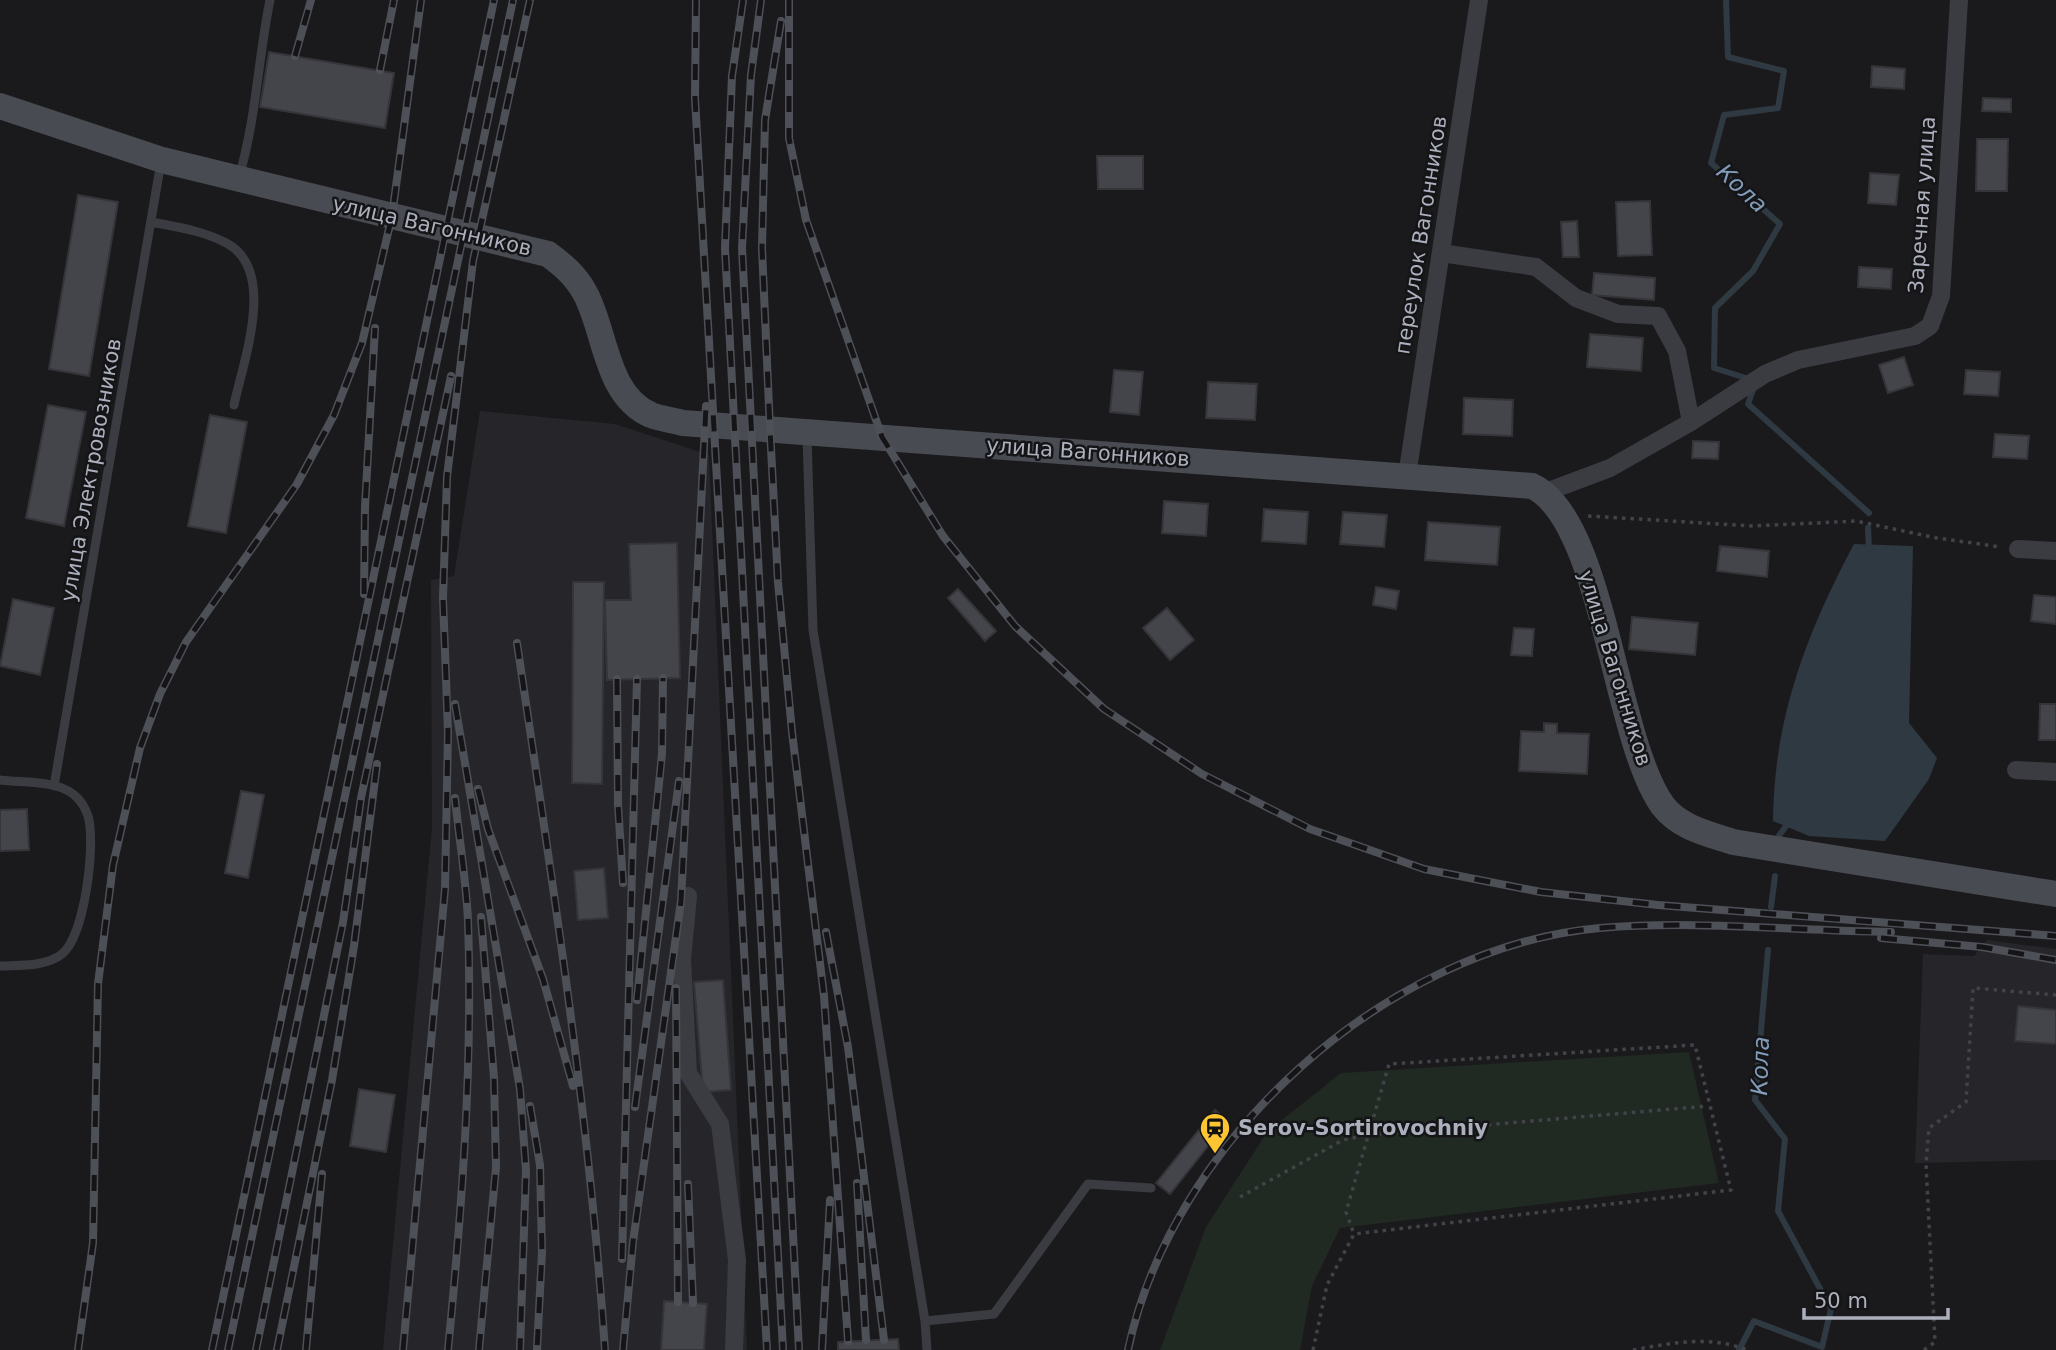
<svg xmlns="http://www.w3.org/2000/svg" width="2056" height="1350" viewBox="0 0 2056 1350" font-family="'DejaVu Sans',sans-serif">
<rect width="100%" height="100%" fill="#1a1a1d"/>
<!-- built -->
<path fill="#26262a" d="M480 411 615 424 709 455 747 1350H383L432 828 431 580 454 576Z
M1987 940 2056 949V1160L1915 1163 1923 954 1974 956Z"/>
<!-- green -->
<path fill="#202922" d="M1689 1052 1719 1183 1340 1228 1312 1286 1300 1350H1160L1206 1227 1267 1132 1341 1073Z"/>
<!-- water -->
<path fill="#2f3942" d="M1854 544 1913 546 1909 723 1937 758 1929 779 1885 841 1809 836 1773 821C1774 718 1806 634 1854 544Z"/>
<g fill="none" stroke-linecap="round" stroke-linejoin="round">
<!-- stream -->
<path stroke="#2f3942" stroke-width="6" d="M1726 0 1728 57 1784 71 1778 108 1724 115 1711 163 1780 224 1753 271 1715 308 1714 368 1746 378
M1753 390 1748 404 1869 513
M1868 528 1869 551
M1778 837 1789 822
M1771 907 1775 876
M1739 1350 1754 1321 1822 1347 1831 1309 1778 1211 1785 1139 1755 1100 1768 950"/>
</g>
<!-- building -->
<path fill="#44454a" stroke="#343439" stroke-width="2" d="M269 52 394 73 385 128 260 107Z
M1872 66 1905 69 1904 89 1871 87Z
M1983 98 2011 99V112L1982 111Z
M1977 139H2008L2007 191H1976Z
M1097 156H1143V189H1098Z
M1870 173 1899 175 1896 205 1868 203Z
M78 195 118 202 89 376 49 369Z
M1650 201 1652 255 1618 256 1616 202Z
M1577 221 1579 257H1563L1561 222Z
M1859 267 1892 269 1891 289 1858 287Z
M1594 273 1655 278 1654 300 1592 295Z
M1590 334 1643 338 1641 371 1587 367Z
M1904 357 1913 385 1888 393 1879 365Z
M1114 370 1143 372 1139 415 1110 412Z
M1966 370 2000 372 1998 396 1964 394Z
M1208 382 1257 384 1255 420 1206 418Z
M1464 398 1513 400 1512 436 1463 434Z
M48 405 86 412 64 526 26 518Z
M210 415 247 422 226 533 188 526Z
M1995 434 2029 436 2027 459 1993 457Z
M1693 441 1719 442 1718 459 1692 458Z
M1164 501 1208 504 1206 536 1162 533Z
M1264 509 1308 512 1306 544 1262 541Z
M1343 512 1387 515 1384 547 1340 544Z
M1428 522 1500 527 1497 565 1425 560Z
M677 543 680 678 607 680 605 600H631L629 544Z
M1720 546 1769 551 1767 577 1717 571Z
M573 582H604L602 784 572 783Z
M1376 587 1399 591 1396 609 1373 605Z
M958 589 996 631 985 641 948 598Z
M2034 595 2056 597V624L2031 621Z
M13 599 54 608 40 675 0 666Z
M1167 608 1194 640 1170 660 1143 628Z
M1632 617 1698 623 1695 655 1629 649Z
M1514 628 1534 629 1532 656 1511 655Z
M2040 704H2056V740H2039Z
M1544 723 1557 724V733L1589 734 1587 774 1519 771 1521 731 1544 732Z
M241 791 264 795 248 878 225 873Z
M27 809 29 850 0 851V810Z
M604 868 608 918 578 920 574 871Z
M723 980 731 1090 703 1092 694 982Z
M2018 1006 2056 1010V1044L2015 1041Z
M359 1089 395 1095 386 1152 350 1146Z
M1215 1110 1228 1121 1170 1194 1156 1183Z
M664 1301 707 1304 704 1350H661Z
M898 1339 899 1350H838V1342Z"/>
<g fill="none" stroke-linecap="round" stroke-linejoin="round">
<!-- path -->
<path stroke="#414349" stroke-width="3.5" stroke-dasharray="3.5 5" stroke-linecap="butt" d="M1588 516 1753 526 1856 521 1937 538 2001 547
M1240 1197 1343 1140 1368 1135 1708 1106
M1313 1350 1327 1285 1354 1234 1346 1212 1389 1064 1695 1045 1731 1190 1354 1234
M1633 1350C1671 1343 1710 1335 1747 1350
M1924 1350 1935 1342 1926 1164 1929 1128 1966 1102 1973 988 2056 995"/>
<!-- lane -->
<path stroke="#3b3c42" stroke-width="9" d="M239 177C256 120 258 59 270 0
M151 222C177 227 205 231 228 244 277 272 243 362 234 405
M807 436 813 630 925 1321 927 1350
M0 780C22 783 55 780 73 794 81 800 85 807 88 816 96 843 85 936 62 954 46 967 19 965 0 966
M54 786 161 162
M925 1321 994 1314 1088 1184 1151 1188"/>
<!-- street -->
<path stroke="#3b3c42" stroke-width="18" d="M1441 253 1536 267 1576 298 1618 314 1658 316 1677 351 1691 422
M1407 476 1479 0
M1546 492 1610 468 1691 422 1765 374 1798 360 1915 336 1930 326 1941 296 1959 0
M2018 549 2056 551
M2016 770 2056 772
M688 896 682 960 688 1073 720 1124 737 1260 734 1350"/>
<!-- secondary -->
<path stroke="#494b52" stroke-width="26" d="M0 106 162 160 548 254C563 265 576 276 585 293 606 331 605 395 651 415 661 419 673 420 683 423L1532 486C1604 519 1614 739 1663 806 1680 828 1709 834 1733 842L2056 894"/>
<!-- rail casing -->
<g stroke="#4e5057" stroke-width="8">
<path id="rail" d="M696 0 695 98 767 1350
M743 0 732 76 725 248 783 1350
M761 0 751 75 742 248 799 1350
M789 0V138L806 220 882 437 943 536 1015 626 1104 709 1202 774 1310 829 1424 869 1541 892 1658 905 2056 936
M781 21 765 120 762 248 770 429 778 582 792 732 824 996 848 1341
M295 56 311 0
M380 70 394 0
M364 594 365 507 375 328
M517 643C552 879 589 1113 605 1350
M617 679 618 804 623 883
M455 704 520 1089 526 1170 520 1350
M478 789 488 829 543 979 573 1086
M826 932 848 1047 884 1340
M1881 938 1982 947 2056 960
M676 988 678 1302
M637 1000 662 754 663 678
M530 1106 540 1165 542 1252 537 1350
M635 1107 679 781
M857 1183 866 1340
M688 1184 693 1303
M622 1259 637 679
M78 1350 93 1243 98 984 113 865 140 748 160 694 186 642 297 484 334 415 362 343 392 216 421 0
M212 1350 494 0
M228 1350 513 0
M256 1350 343 922 361 798 451 376
M277 1350 332 1080 354 946 377 764
M306 1350 322 1174
M403 1350 445 889 448 732 443 598 447 477 473 261 530 0
M448 1350C462 1207 473 1064 468 920 466 879 459 838 455 798
M479 1350 496 1167 494 1078 481 917
M623 1350 633 1242 681 901 706 406
M822 1350 830 1200
M1128 1350C1172 1141 1385 947 1600 928 1696 920 1794 931 1891 932"/>
</g>
<!-- rail -->
<use href="#rail" stroke="#151518" stroke-width="5" stroke-dasharray="16" stroke-linecap="butt"/>
</g>
<!-- icons -->
<defs>
<g id="station-pin" transform="scale(1.575)"><path d="M0 17L-7.5 6A9.5 9.5 0 1 1 7.5 6Z" fill="#fdc532" stroke="#151518"/><path d="M-3-6H3Q5-6 5-4V2Q5 4 3 4L4.5 6H3L1.5 4h-3L-3 6H-4.5L-3 4Q-5 4-5 2V-4Q-5-6-3-6ZM-3.5-4v3h7v-3ZM-3.5 1v1.5H-2V1ZM2 1v1.5H3.5V1Z" fill="#111"/></g>
</defs>
<g fill-rule="evenodd">
<use href="#station-pin" x="1215" y="1128"/>
</g>
<g text-anchor="middle" stroke-width="5" stroke-linejoin="round" paint-order="stroke">
<!-- street labels -->
<g font-size="21" fill="#acb0bd" stroke="#151518">
<text transform="translate(1922 205) rotate(-86)" y="7">Заречная улица</text>
<text transform="translate(432 226) rotate(13)" y="7">улица Вагонников</text>
<text transform="translate(1421 235) rotate(-81)" y="7">переулок Вагонников</text>
<text transform="translate(1088 452) rotate(4)" y="7">улица Вагонников</text>
<text transform="translate(91 470) rotate(-80)" y="7">улица Электровозников</text>
<text transform="translate(1615 668) rotate(73)" y="7">улица Вагонников</text>
</g>
<!-- poi labels -->
<g font-size="21" font-weight="bold" fill="#acb0bd" stroke="#151518" text-anchor="start">
<text x="1238" y="1135">Serov-Sortirovochniy</text>
</g>
<!-- water labels -->
<g font-size="23" font-style="italic" fill="#829cb9" stroke="#151518">
<text transform="translate(1742 188) rotate(43)" y="8">Кола</text>
<text transform="translate(1760 1066) rotate(-88)" y="8">Кола</text>
</g>
</g>
<!-- scale -->
<path d="M1804 1308v10h144v-10" fill="none" stroke="#acb0bd" stroke-width="3.5"/>
<text x="1814" y="1308" font-size="21" fill="#acb0bd" stroke="#151518" stroke-width="5" paint-order="stroke">50 m</text>
</svg>
